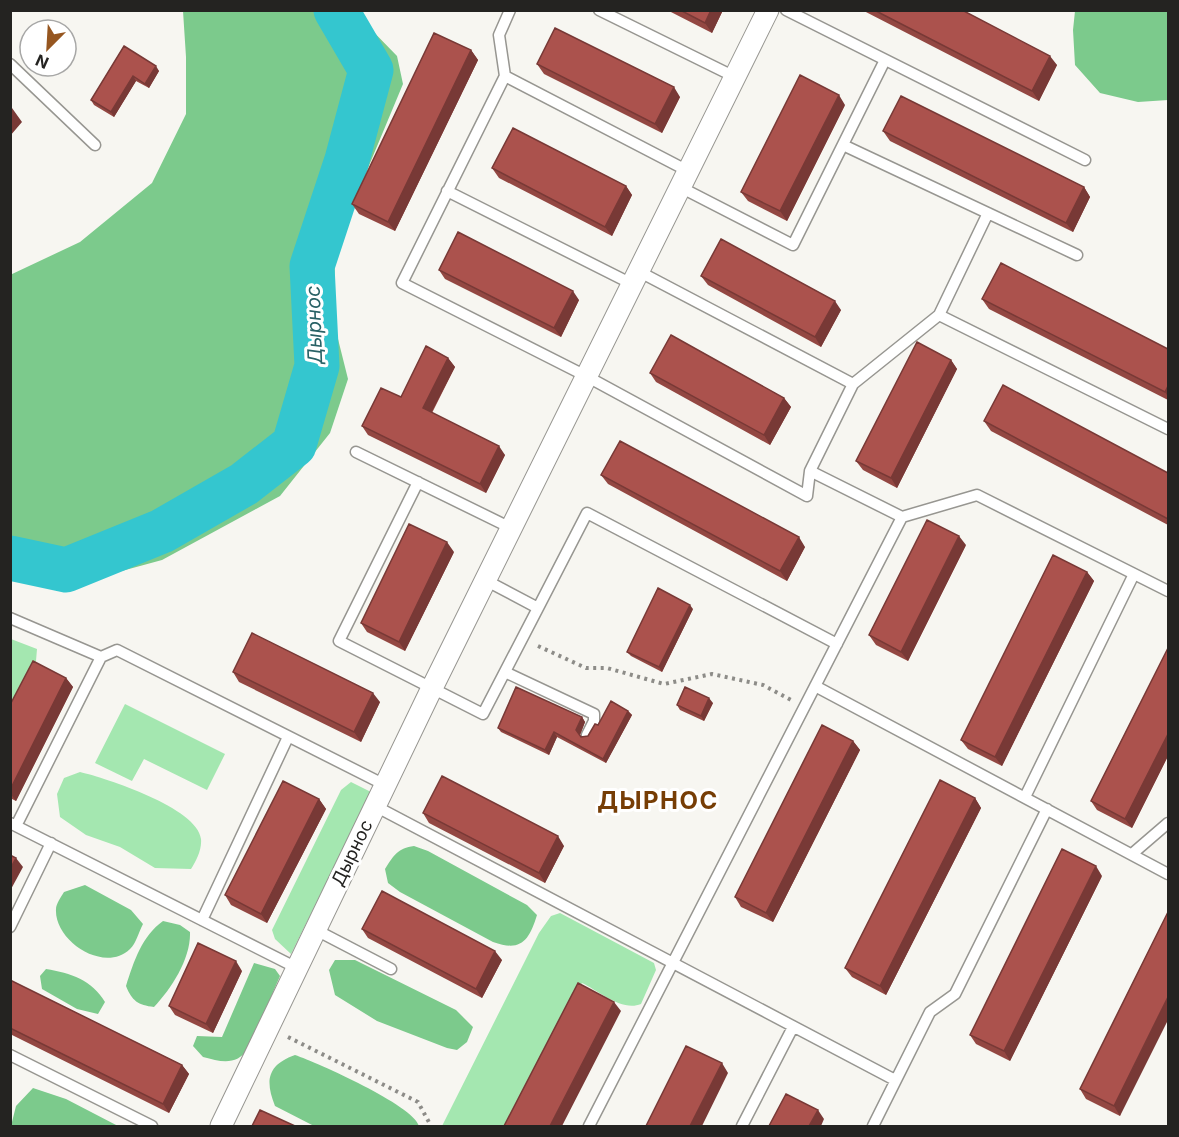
<svg xmlns="http://www.w3.org/2000/svg" width="1179" height="1137" viewBox="0 0 1179 1137" font-family="Inter,sans-serif">
<rect width="100%" height="100%" fill="#f7f6f1"/>
<!-- green -->
<path fill="#a4e7b0" d="M11 639 37 649 36 661 11 713Z
M125 704 225 754 207 790 144 759 132 781 95 763Z
M80 772C106 778 198 808 201 839 202 850 196 861 191 869L155 868 120 847 86 835 60 817 57 794 64 778Z
M351 782 371 792 291 954 275 939 272 930 341 790Z
M560 913 654 963 656 970 641 1004C622 1012 599 991 582 983L508 1126H442L539 933 551 916Z"/>
<!-- forest -->
<path fill="#7cca8c" d="M183 11H356L360 18 397 56 403 84 335 247 334 323 348 379 330 433 280 496 162 560 74 584 11 575 10 275 80 242 152 183 186 114V57Z
M1075 11H1168V100L1138 102 1100 93 1075 65 1073 30Z
M414 846 428 851 527 905 537 915C529 941 521 952 493 942L400 892 388 883 385 869C394 855 398 848 414 846Z
M85 885 131 910 143 924C139 931 136 944 130 949 104 974 54 941 56 909 56 904 61 897 64 892Z
M163 921 180 925 190 932C191 958 172 988 154 1007 138 1005 132 1001 126 986 134 961 142 936 163 921Z
M335 960H355L456 1010 473 1027 467 1042 457 1050 447 1048 377 1021 335 995 329 970Z
M254 963 275 969 280 976 249 1048C236 1066 222 1062 203 1057L193 1046 197 1036 222 1037Z
M46 969C71 973 92 980 105 1002L98 1014 77 1009 42 989 40 976Z
M295 1055C318 1063 413 1105 419 1126H314L275 1106C265 1081 267 1065 295 1055Z
M33 1088 66 1099 118 1126H11L16 1106Z"/>
<g fill="none" stroke-linecap="round" stroke-linejoin="round">
<!-- river -->
<path stroke="#34c6cf" stroke-width="45" d="M10 558 66 570 162 531 244 484 294 445 317 366 312 266 347 160 371 70 336 10"/>
<!-- service casing -->
<g stroke="#979691" stroke-width="13">
<path id="service" d="M599 10 735 77
M786 10 1085 160
M10 64 95 145
M505 76 499 35 510 10
M843 145 1077 255
M688 171 505 76 402 283 586 376 807 496 810 471
M680 187 793 245 885 60
M447 191 632 284
M988 213 939 315 1168 429
M638 271 853 384 939 315
M853 384 810 471 902 517 977 495 1168 591
M356 452 511 528
M418 482 339 641 483 714 538 608 485 580
M538 608 587 513 837 644
M10 618 101 657 117 650 385 785
M505 672 594 714V721L587 735
M815 686 1168 874
M1025 797 1134 574
M375 806 895 1080
M10 823 297 968
M16 826 101 657
M1132 854 1168 823
M202 920 288 737
M10 927 51 843
M316 930 391 969
M10 1055 152 1126
M589 1126 902 517
M742 1126 793 1027
M873 1126 930 1012 955 994 1047 809"/>
</g>
<!-- minor casing -->
<g stroke="#979691" stroke-width="23">
<path id="minor" d="M221 1126 432 688 768 10"/>
</g>
<!-- path -->
<path stroke="#8d8c88" stroke-width="4" stroke-dasharray="3 4.5" stroke-linecap="butt" d="M538 646 586 668H607L664 684 712 674 763 685 791 700
M288 1037 418 1102 431 1126"/>
<!-- service -->
<use href="#service" stroke="#fff" stroke-width="10"/>
<!-- minor -->
<use href="#minor" stroke="#fff" stroke-width="21"/>
</g>
<!-- wall -->
<path fill="#934742" d="M667 10H723L712 33Z
M862 10H962L1057 65 1039 101Z
M124 46 159 71 149 88 136 81 114 117 94 105 91 100Z
M471 50 478 60 395 231 359 214 352 204Z
M537 64 680 97 662 133 544 74Z
M845 105 787 221 748 201 741 192Z
M883 131 1084 187 1090 197 1073 232 890 141Z
M492 168 626 186 632 195 612 236 499 178Z
M439 270 579 300 561 337 445 279Z
M701 276 841 310 821 347 708 285Z
M982 299 1168 349V400L989 309Z
M448 358 455 367 432 413 505 455 486 493 368 435 362 426 401 397Z
M951 360 957 369 897 488 863 470 856 461Z
M650 373 784 398 791 407 770 445 656 382Z
M984 421 1168 473V525L991 431Z
M601 475 805 547 787 581 608 484Z
M966 545 908 661 876 645 869 635Z
M454 552 405 651 367 632 361 623Z
M1087 572 1094 581 1002 766 968 749 961 740Z
M693 609 662 672 631 656 627 652Z
M1168 648V756L1132 828 1097 810 1091 801Z
M233 672 380 702 361 742 239 682Z
M66 678 73 687 16 801 10 798V705Z
M713 703 704 721 680 710 677 705Z
M628 711 632 715 606 763 557 737 549 755 501 732 498 728 582 717 585 722 580 735 581 737 588 736 598 725Z
M853 741 860 750 773 922 741 907 735 897Z
M975 798 981 808 886 995 852 977 845 968Z
M319 799 326 809 267 923 231 905 225 895Z
M423 813 564 846 545 883 429 823Z
M1102 876 1010 1061 976 1044 970 1035Z
M1168 912 1120 1116 1086 1099 1080 1089Z
M362 929 502 960 482 998 368 938Z
M242 971 213 1033 175 1015 169 1006Z
M10 980 182 1065 189 1074 169 1113 10 1034Z"/>
<!-- shaded-wall -->
<path fill="#783936" d="M711 10H723L712 33 705 23Z
M471 50 478 60 395 231 388 222Z
M1050 56 1057 65 1039 101 1032 91Z
M156 66 159 71 149 88 145 84Z
M133 76 136 81 114 117 111 112Z
M674 87 680 97 662 133 655 124Z
M839 95 845 105 787 221 780 211Z
M12 108 22 122 10 136V110Z
M626 186 632 195 612 236 605 227Z
M1084 187 1090 197 1073 232 1066 223Z
M573 291 579 300 561 337 554 328Z
M835 301 841 310 821 347 815 337Z
M448 358 455 367 429 417 423 408Z
M951 360 957 369 897 488 891 478Z
M1168 386V397L1165 392Z
M784 398 791 407 770 445 764 435Z
M499 446 505 455 486 493 480 484Z
M959 536 966 545 908 661 901 652Z
M799 537 805 547 787 581 780 571Z
M447 542 454 552 405 651 399 642Z
M1087 572 1094 581 1002 766 995 757Z
M690 605 693 609 662 672 659 667Z
M66 678 73 687 16 801 10 793V790Z
M373 693 380 702 361 742 354 732Z
M709 698 713 703 704 721 701 716Z
M628 711 632 715 606 763 603 759Z
M582 717 585 722 580 735 576 730Z
M554 732 557 737 549 755 545 750Z
M1168 734V756L1132 828 1125 819Z
M853 741 860 750 773 922 766 913Z
M975 798 981 808 886 995 880 986Z
M319 799 326 809 267 923 261 914Z
M558 836 564 846 545 883 539 873Z
M16 858 23 867 10 891V869Z
M1096 866 1102 876 1010 1061 1004 1051Z
M495 951 502 960 482 998 476 989Z
M236 961 242 971 213 1033 206 1024Z
M1168 997V1020L1120 1116 1114 1106Z
M614 1002 621 1011 562 1126H550Z
M722 1063 728 1073 702 1126H690Z
M182 1065 189 1074 169 1113 163 1104Z
M818 1110 824 1119 821 1126H809Z"/>
<!-- building -->
<path fill="#ab524d" stroke="#783936" stroke-width="1.5" d="M680 10H711L705 23Z
M874 10H962L1050 56 1032 91Z
M555 28 674 87 655 124 537 64Z
M434 33 471 50 388 222 352 204Z
M124 46 156 66 145 84 133 76 111 112 91 100Z
M800 75 839 95 780 211 741 192Z
M901 96 1084 187 1066 223 883 131Z
M513 128 626 186 605 227 492 168Z
M458 232 573 291 554 328 439 270Z
M721 239 835 301 815 337 701 276Z
M1001 263 1168 349V386L1165 392 982 299Z
M671 335 784 398 764 435 650 373Z
M917 342 951 360 891 478 856 461Z
M426 346 448 358 423 408 499 446 480 484 362 426 381 388 401 397Z
M1003 385 1168 473V519L984 421Z
M620 441 799 537 780 571 601 475Z
M927 520 959 536 901 652 869 635Z
M409 524 447 542 399 642 361 623Z
M1053 555 1087 572 995 757 961 740Z
M658 588 690 605 659 667 627 652Z
M252 633 373 693 354 732 233 672Z
M1168 648V734L1125 819 1091 801Z
M33 661 66 678 10 790V705Z
M516 687 582 717 576 730 581 737 588 736 595 724 598 725 611 701 628 711 603 759 554 732 545 750 498 728Z
M685 687 709 698 701 716 677 705Z
M822 725 853 741 766 913 735 897Z
M442 776 558 836 539 873 423 813Z
M940 780 975 798 880 986 845 968Z
M283 781 319 799 261 914 225 895Z
M1062 849 1096 866 1004 1051 970 1035Z
M10 855 16 858 10 869Z
M382 891 495 951 476 989 362 929Z
M1168 912V997L1114 1106 1080 1089Z
M198 943 236 961 206 1024 169 1006Z
M10 980 182 1065 163 1104 10 1028Z
M578 983 614 1002 550 1126H504Z
M686 1046 722 1063 690 1126H646Z
M786 1094 818 1110 809 1126H769Z
M260 1110 295 1126H252Z"/>
<g text-anchor="middle" stroke-width="6" stroke-linejoin="round" paint-order="stroke">
<!-- street labels -->
<g font-size="18" fill="#242321" stroke="#fff">
<text transform="translate(352 853) rotate(-64)" y="6">Дырнос</text>
</g>
<!-- water labels -->
<g font-size="20" font-style="italic" fill="#296266" stroke="#fff">
<text transform="translate(314 325) rotate(-92)" y="7">Дырнос</text>
</g>
<!-- district labels -->
<g font-size="24" font-weight="bold" letter-spacing="1.5" fill="#763d05" stroke="#fff">
<text x="658" y="809">ДЫРНОС</text>
</g>
</g>
<!-- border -->
<rect width="1179" height="1137" fill="none" stroke="#242321" stroke-width="24"/>
<!-- north arrow -->
<g transform="translate(48 48) rotate(204)"><circle r="28" fill="#ffffff" stroke="#a7a7a6" stroke-width="1.5"/>
<path d="M0-4.5L10 22L0 15L-10 22Z" fill="#965620"/>
<text y="-9" font-size="16" font-weight="bold" text-anchor="middle" fill="#242321">N</text>
</g>
</svg>
